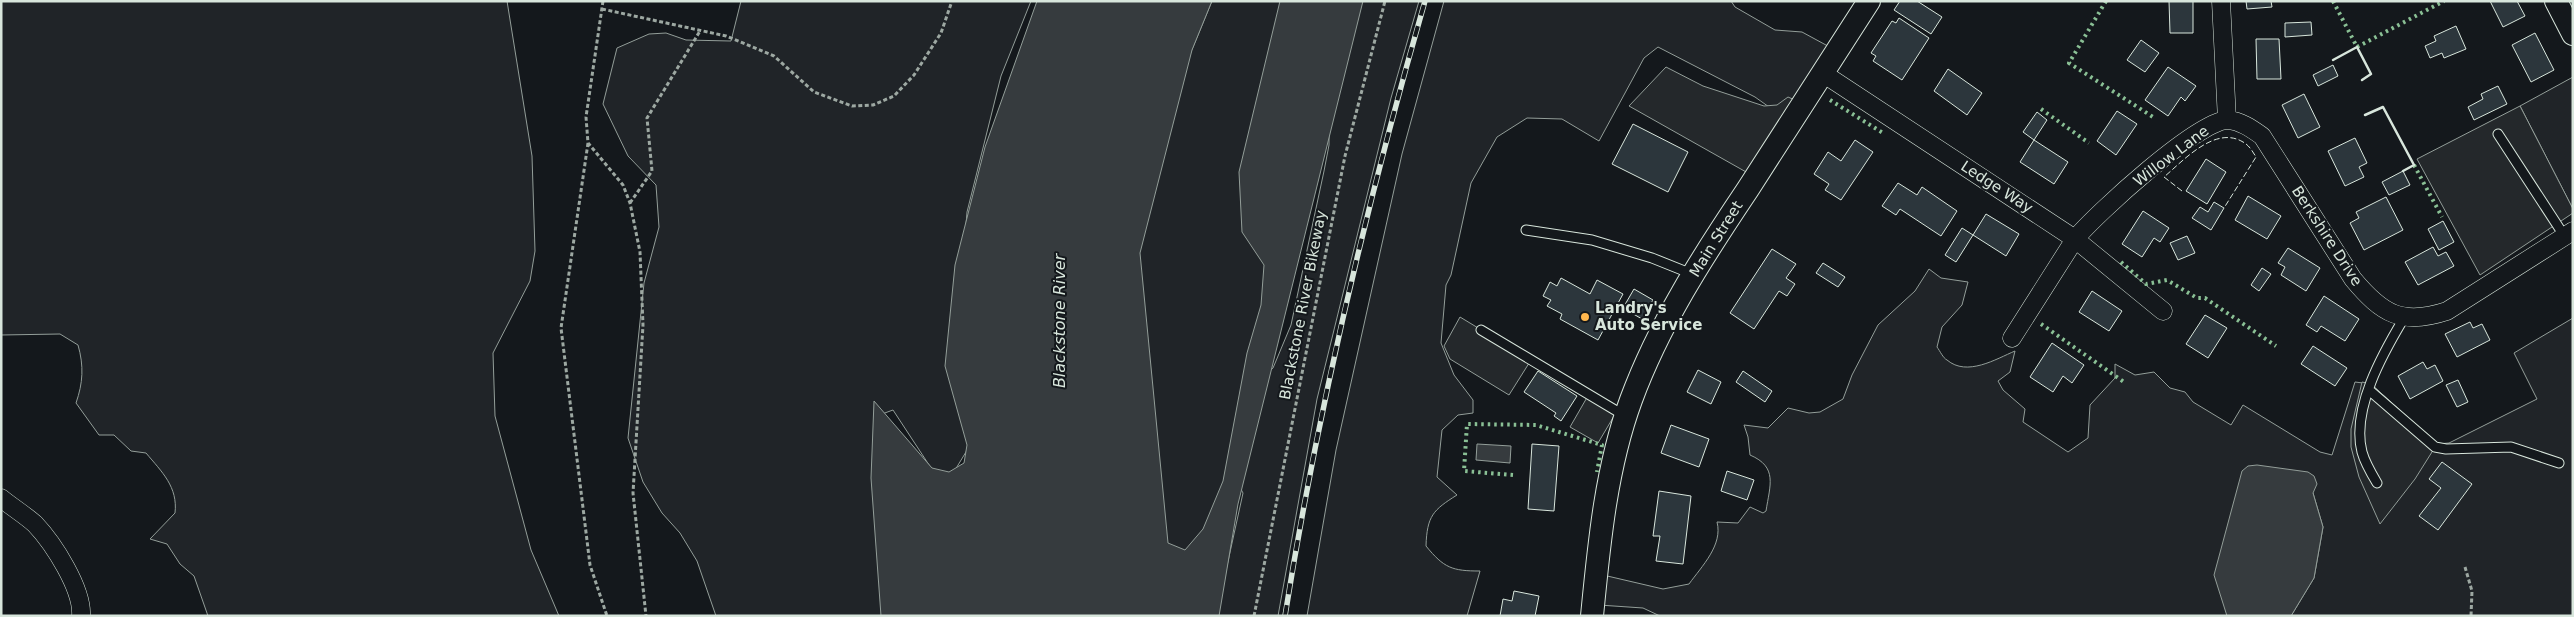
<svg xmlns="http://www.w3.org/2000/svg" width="2574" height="617" viewBox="0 0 2574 617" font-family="'DejaVu Sans',sans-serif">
<rect width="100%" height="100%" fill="#14181c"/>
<!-- green -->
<path fill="#202428" stroke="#939e99" d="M1 1H507L532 156 535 251 530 281 493 353 495 416 531 550 559 616H208L194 576 180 564 167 544 150 539 175 513C178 487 162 472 146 453L131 451 114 435H99L76 403C83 383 84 366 78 345L60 334 1 335Z
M741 1H1031L1001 76 967 212 961 288 969 447 952 475 933 471 893 410 882 414 895 616H716L697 561 680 533 662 513 643 482 628 438 644 283 659 227 656 185 628 156 603 104 617 48 649 34 666 33 686 40 731 41Z
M1212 1H1282L1258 381 1273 368 1291 325 1324 171 1329 145V119L1350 1H1419L1391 98 1317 399 1278 616H1216L1243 493 1235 478 1177 586 1150 524 1134 261 1179 81Z
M1444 1H1731L1735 7 1775 30 1802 32 1837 51 1793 124 1755 97 1658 47 1644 58 1599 141 1562 119 1527 118 1497 137 1471 183 1451 275 1446 285 1441 343 1454 375 1473 400V413L1458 415 1442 430 1437 477 1457 495C1433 510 1427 516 1426 546 1444 568 1452 571 1480 571L1467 616H1307L1336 450 1402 154Z
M2573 77V209L2520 106Z
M1929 269 1941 278 1968 282 1962 305 1942 327 1937 347C1940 351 1943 358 1947 360 1967 377 1996 359 2015 351L2010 372 1998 381 2003 390 2025 409 2023 422 2068 452 2088 438 2090 405 2115 378V364L2135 375 2154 372 2170 388 2185 392 2193 402 2231 425 2243 405 2320 452 2332 455 2355 382 2371 384 2437 444 2449 443 2537 399 2514 353 2573 318V616H2291L2314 578 2323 527 2313 493 2230 616H1660L1643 608 1599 605 1603 575 1663 589 1689 584C1702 566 1723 545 1717 522L1738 523 1750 507 1763 513 1766 511C1770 485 1778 467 1750 455L1748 437 1744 425 1768 428 1788 408 1809 413 1820 412 1843 399 1852 375 1878 325 1915 291Z"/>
<!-- parking -->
<path fill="#24282b" stroke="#939e99" d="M1666 67 1703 86 1764 106 1777 105 1788 97 1804 104 1755 177 1629 106Z
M2520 106 2573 209V213L2480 275 2417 159Z
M1460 317 1531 360 1509 395 1450 359 1444 346Z
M2362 382 2371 384 2437 444 2415 479 2380 524 2359 477 2351 447V429Z
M1589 394 1617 411 1598 443 1570 427Z"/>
<!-- water -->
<path fill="#363b3e" stroke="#939e99" d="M1037 1H1212L1192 50 1140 253 1168 543 1185 550 1203 529 1223 481 1247 353 1261 305 1264 265 1242 232 1239 172 1280 1H1363L1238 504 1219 616H881L871 478 874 401 932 468 949 472 964 463 967 445 945 366 955 265 985 147Z
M1477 444 1511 446 1510 463 1476 460Z
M2257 465 2308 472 2314 476 2317 484 2313 493 2323 527 2314 578 2291 616H2227L2214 575 2242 471 2248 466Z"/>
<!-- building -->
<path fill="#2c363c" stroke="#d8e6dc" d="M1900 1H1917L1942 17 1931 34 1894 10Z
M2169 1H2193V33H2170Z
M2246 1H2271L2272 7 2247 9Z
M2490 1H2517L2525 16 2503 27Z
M1899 18 1929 38 1902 80 1873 61 1876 56 1871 53 1892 21 1896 23Z
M2311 22 2312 35 2285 37V23Z
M2456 26 2466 49 2444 58 2442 53 2430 58 2425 46 2436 41 2434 36Z
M2535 33 2554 70 2531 82 2512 45Z
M2256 39H2279L2281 79H2257Z
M2141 40 2159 53 2145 72 2127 60Z
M2333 65 2338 76 2318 86 2313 75Z
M2168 67 2196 86 2185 101 2181 97 2168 116 2145 100Z
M1948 69 1982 93 1967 115 1934 91Z
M2498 86 2507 104 2474 120 2468 107 2483 99 2481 94Z
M2304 94 2320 127 2298 138 2282 105Z
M2117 111 2137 124 2116 155 2097 141Z
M2037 112 2047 120 2034 140 2023 132Z
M1633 124 1688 152 1668 192 1612 164Z
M2355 138 2367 163 2359 167 2364 177 2345 186 2328 151Z
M1855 140 1873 152 1841 200 1825 190 1829 184 1814 174 1828 152 1841 161Z
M2034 140 2068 162 2054 184 2020 162Z
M2206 159 2226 172 2207 204 2186 191Z
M2403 171 2410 185 2389 195 2382 182Z
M1898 183 1917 195 1922 187 1957 211 1941 236 1900 209 1896 215 1882 206Z
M2248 196 2281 216 2267 239 2235 220Z
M2386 197 2403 230 2364 250 2350 223 2359 218 2356 212Z
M2214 202 2224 208 2211 230 2192 218 2200 207 2208 212Z
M2143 211 2169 228 2160 242 2154 238 2142 257 2122 244Z
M1986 214 2019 234 2006 256 1973 235Z
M2443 221 2454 242 2439 250 2428 229Z
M1962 228 1973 235 1956 262 1945 255Z
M2187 236 2195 253 2178 260 2170 243Z
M2433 247 2438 256 2446 252 2454 266 2418 285 2405 262Z
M2288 248 2320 268 2306 291 2281 275 2285 267 2278 263Z
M1772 249 1796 264 1786 278 1795 284 1787 296 1779 291 1754 329 1730 313Z
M1823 263 1845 277 1838 287 1816 273Z
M2262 268 2271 274 2259 291 2251 285Z
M1561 278 1590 294 1597 280 1623 294 1598 340 1560 319 1562 314 1547 306 1551 300 1543 296 1550 282 1557 286Z
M1634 289 1653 300 1642 319 1623 308Z
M2092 291 2122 311 2109 331 2079 312Z
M2324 296 2359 319 2345 341 2321 326 2317 332 2306 325Z
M2205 315 2227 328 2208 358 2186 344Z
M2470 322 2473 328 2482 324 2490 340 2457 357 2445 334Z
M2052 343 2084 365 2072 383 2063 376 2053 392 2030 377Z
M2313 346 2347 368 2335 386 2301 364Z
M2423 362 2427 369 2435 365 2443 381 2410 399 2398 376Z
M1698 370 1721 382 1711 404 1687 392Z
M1538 371 1577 396 1561 421 1554 416 1556 413 1524 392Z
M1743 371 1772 391 1765 402 1736 382Z
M2458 380 2468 402 2457 407 2446 385Z
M1671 425 1709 439 1699 467 1661 453Z
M1532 444 1559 446 1554 511 1528 509Z
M2442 462 2472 484 2438 530 2419 516 2441 488 2429 479Z
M1727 471 1754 480 1747 500 1721 491Z
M1659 491 1691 496 1683 564 1656 561 1660 536H1653Z
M1514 591 1539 596 1535 616H1500L1503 599 1512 601Z"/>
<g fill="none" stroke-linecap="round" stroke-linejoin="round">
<!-- service casing -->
<g stroke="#d8e6dc" stroke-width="11">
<path id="service" d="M2498 134 2565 237
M1526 230 1592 240 1652 258 1692 274
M1481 330 1625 416
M2369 390 2435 447 2446 449 2511 447 2559 463
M2377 483C2371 473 2365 463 2362 452 2351 409 2383 353 2404 318"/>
</g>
<!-- minor casing -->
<g stroke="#d8e6dc" stroke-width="19">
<path id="minor" d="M2221 1 2227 120
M1824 74 2075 239 2163 311
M2012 338 2075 239C2096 214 2198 120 2228 120 2241 121 2252 129 2262 136L2353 279C2382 314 2402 326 2447 311L2573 231
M1 498C12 507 25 515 35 524 53 543 83 589 81 616"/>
</g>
<!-- tertiary casing -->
<g stroke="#d8e6dc" stroke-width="24">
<path id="tertiary" d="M2556 1 2573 34
M1592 616C1599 544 1606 468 1631 400 1659 324 1703 256 1748 189 1788 126 1829 64 1869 1"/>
</g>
<!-- path -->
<path stroke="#9da8a2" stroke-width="3" stroke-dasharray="4 2.5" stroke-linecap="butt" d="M603 1 586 117 588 143 623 185 630 203 640 252 643 325 633 493 646 616
M602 9 726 36 774 56 814 92 852 106 873 105 894 96 914 75 941 33 952 1
M588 143 561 328 590 565 607 616
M630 203 652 171 647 118 700 31
M2465 567 2472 591 2471 616
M1254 616 1345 156 1385 1"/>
<!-- service -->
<use href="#service" stroke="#14181c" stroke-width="9"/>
<!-- minor -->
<use href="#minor" stroke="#14181c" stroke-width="18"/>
<!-- tertiary -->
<use href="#tertiary" stroke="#14181c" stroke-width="22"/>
<!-- rail casing -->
<g stroke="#d8e6dc" stroke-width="5.5">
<path id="rail" d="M1285 616C1318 408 1367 203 1425 1"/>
</g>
<!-- rail -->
<use href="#rail" stroke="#14181c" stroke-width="4" stroke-dasharray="11" stroke-linecap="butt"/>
<!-- hedge -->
<path stroke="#8ac095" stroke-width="4" stroke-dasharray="2.5 4" stroke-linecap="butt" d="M2106 1 2069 63 2153 117
M2333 1 2357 47 2444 1
M1830 100 1883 133
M2041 109 2089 143
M2414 165 2442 217
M2121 262 2146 284 2167 280 2197 298H2205L2276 346
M2041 324 2124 382
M1513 475 1464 471 1467 424 1536 425 1602 445 1597 472"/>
<!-- fence -->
<path stroke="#d8e6dc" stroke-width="1" stroke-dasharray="6 2.5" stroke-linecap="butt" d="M2182 191 2164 177C2183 161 2215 125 2243 142 2249 145 2253 152 2256 157L2224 208"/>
<!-- wall -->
<path stroke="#d8e6dc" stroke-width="2.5" d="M2333 60 2357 47 2371 74 2362 80
M2365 115 2383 107 2414 165 2403 171"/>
</g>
<!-- markers -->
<circle fill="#ffb74d" stroke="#14181c" stroke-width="2" cx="1585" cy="317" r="5"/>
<g text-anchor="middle" stroke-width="4" stroke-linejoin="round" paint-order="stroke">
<!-- street labels -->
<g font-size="15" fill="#d8e6dc" stroke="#14181c">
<text transform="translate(2171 156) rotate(-37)" y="5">Willow Lane</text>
<text transform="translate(1997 187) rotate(33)" y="5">Ledge Way</text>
<text transform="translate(2327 236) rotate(57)" y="5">Berkshire Drive</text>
<text transform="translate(1716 239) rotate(-58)" y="5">Main Street</text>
<text transform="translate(1303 305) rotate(-79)" y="5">Blackstone River Bikeway</text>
</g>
<!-- poi labels -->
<g font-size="15" font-weight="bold" fill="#d8e6dc" stroke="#14181c" text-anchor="start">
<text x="1595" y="313">Landry's<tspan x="1595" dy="17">Auto Service</tspan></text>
</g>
<!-- water labels -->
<g font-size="16" font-style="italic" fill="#d8e6dc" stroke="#14181c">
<text transform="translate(1059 321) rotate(-90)" y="6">Blackstone River</text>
</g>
</g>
<!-- border -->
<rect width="2574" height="617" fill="none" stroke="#d8e6dc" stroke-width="5"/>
</svg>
